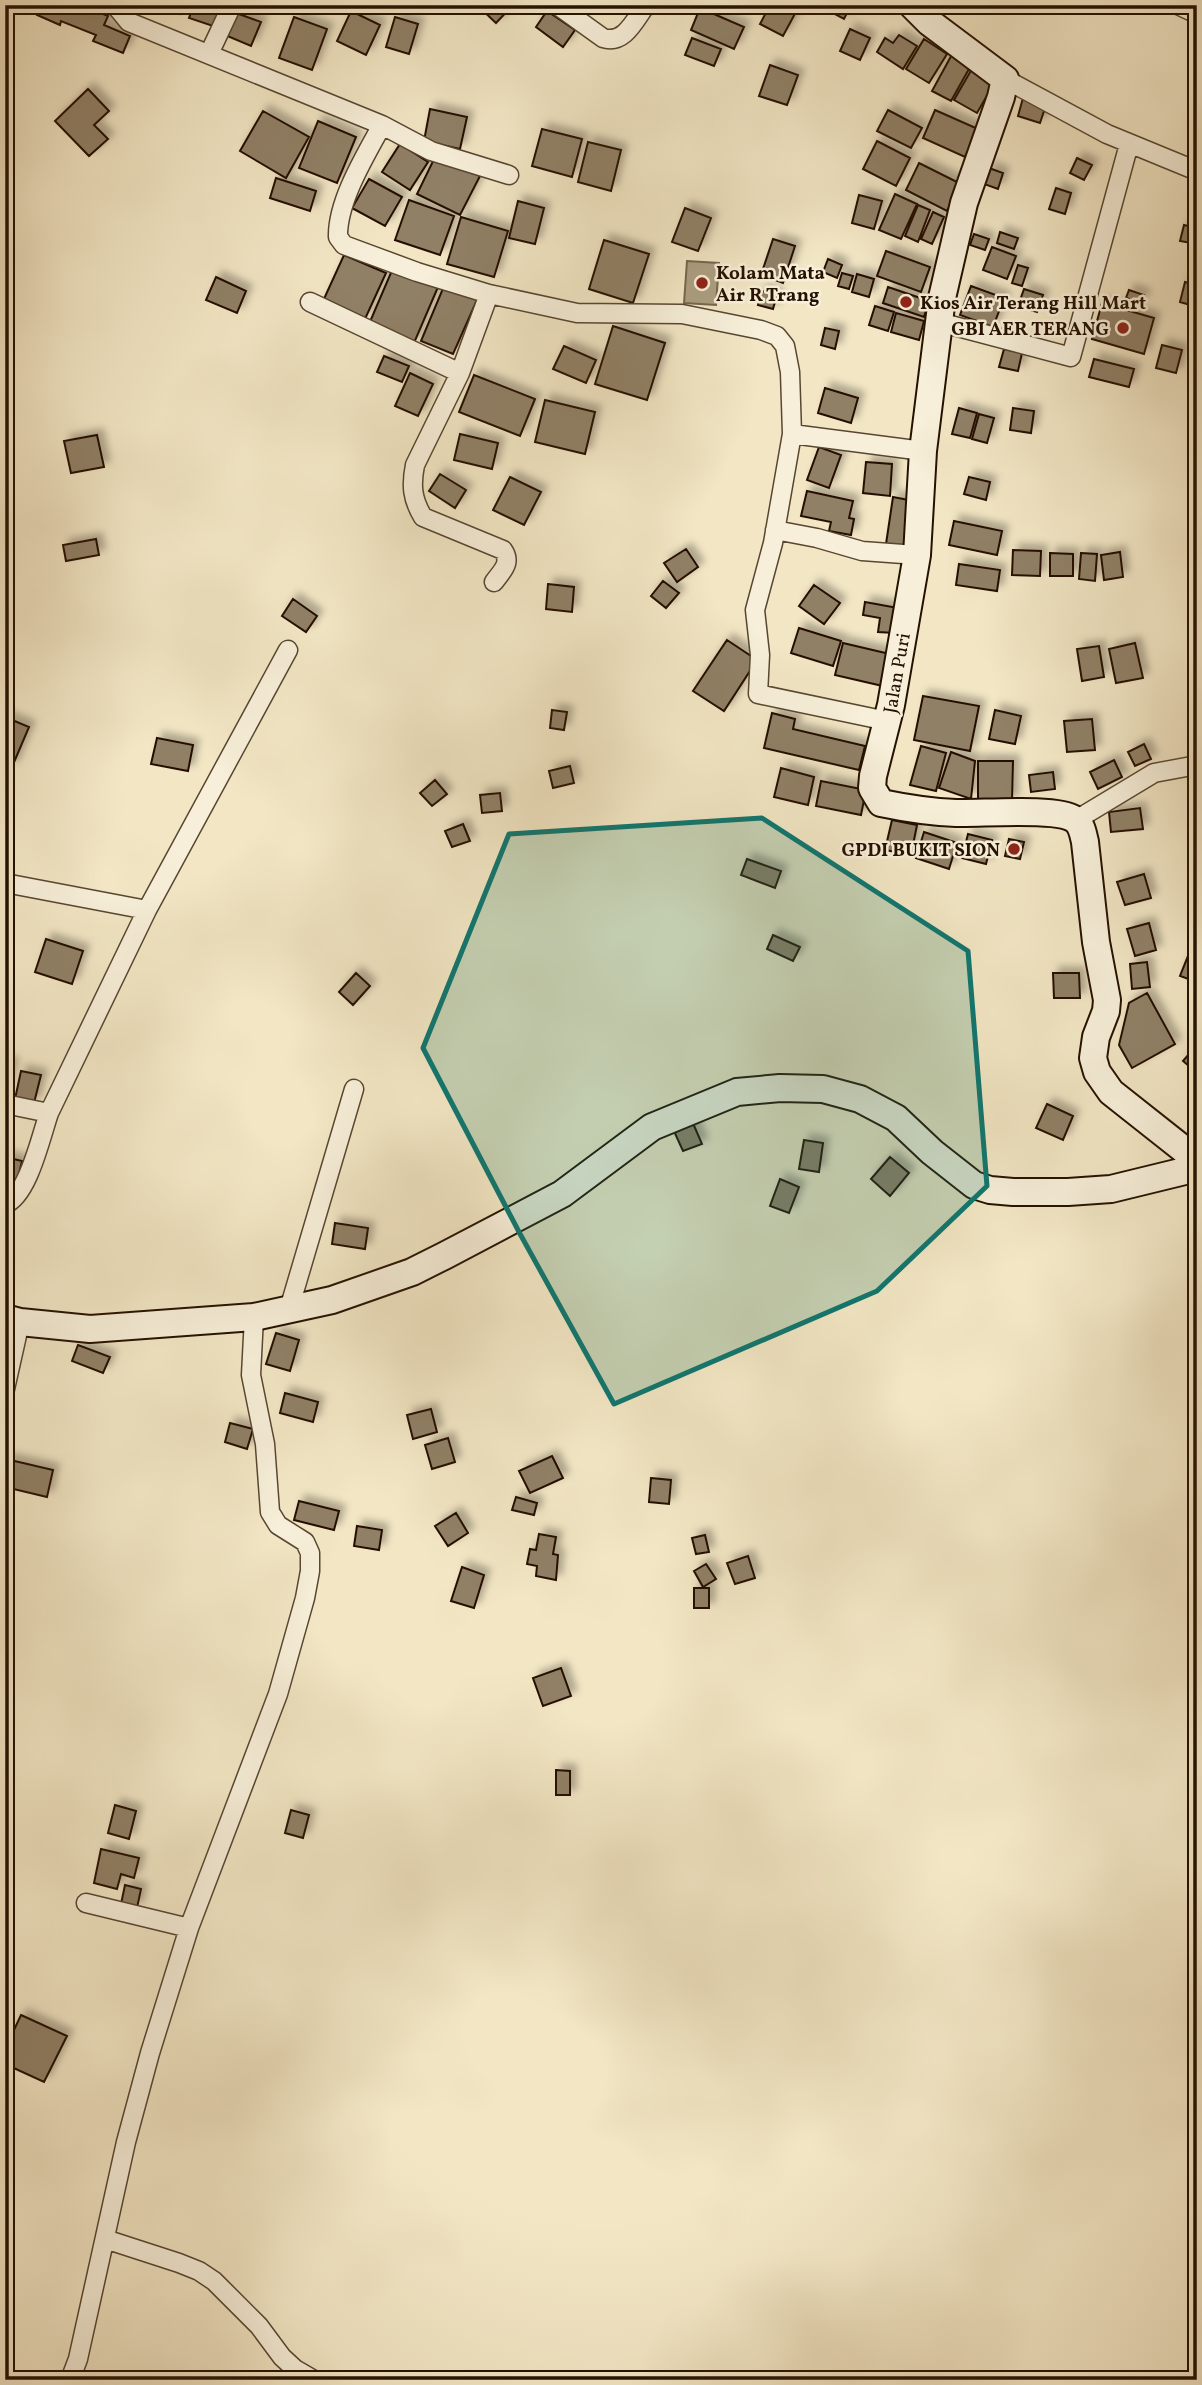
<svg xmlns="http://www.w3.org/2000/svg" width="1202" height="2385" viewBox="0 0 1202 2385" font-family="Vollkorn,serif">
<defs>
<filter id="shadow"><feDropShadow dx="6" dy="-6" stdDeviation="3.5" flood-color="#0004"/></filter>
</defs>
<rect width="100%" height="100%" fill="#f2e6c4"/>
<filter id="stains"><feTurbulence type="fractalNoise" baseFrequency=".00286" numOctaves="4"/><feColorMatrix values="0 0 0 0 .2 0 0 0 0 .09 0 0 0 0 .02 0 0 0 .5 -.17"/></filter>
<radialGradient id="worn" r=".72"><stop offset=".6" stop-color="#630" stop-opacity="0"/><stop offset="1" stop-color="#630" stop-opacity=".3"/></radialGradient>
<!-- water -->
<path fill="#ac9e81" stroke="#76664d" stroke-width="2" d="M687 261 719 263 716 305 684 303Z"/>
<!-- building -->
<path fill="#908066" stroke="#251100" stroke-width="2" filter="url(#shadow)" d="M5 5H24L21 12Z
M41 5H81L108 16 104 25 130 36 123 53 93 41 96 35 61 21 60 25 37 15Z
M161 5H182L179 14 160 8Z
M194 5H223L216 27 189 18Z
M477 5H513L496 23Z
M671 5H693L689 13Z
M770 5H793L798 8 783 36 760 24Z
M818 5H851L844 19Z
M700 8 744 27 734 49 691 30Z
M351 11 380 25 366 55 337 41Z
M547 11 575 30 563 47 536 27Z
M236 13 261 22 251 46 225 35Z
M294 17 327 29 312 70 279 58Z
M395 17 418 24 409 54 386 47Z
M850 29 870 38 860 60 840 51Z
M899 35 917 46 903 69 877 52 885 38 893 43Z
M692 38 721 49 714 66 685 55Z
M924 39 947 54 929 83 906 69Z
M955 49 974 60 951 101 932 91Z
M770 65 798 75 787 105 759 96Z
M973 67 996 80 977 113 954 100Z
M88 89 109 111 94 125 108 139 89 156 55 121Z
M1023 98 1046 105 1040 123 1018 116Z
M430 109 467 117 460 149 424 141Z
M888 110 922 128 911 148 877 131Z
M935 110 978 129 965 157 923 138Z
M263 111 309 137 286 178 240 151Z
M318 121 356 137 337 183 299 168Z
M542 129 582 139 572 177 532 166Z
M877 141 910 158 896 186 863 169Z
M588 142 621 150 611 191 578 182Z
M400 144 428 162 410 190 382 172Z
M436 155 480 176 460 215 417 194Z
M1077 158 1092 165 1084 180 1070 173Z
M919 163 961 184 947 211 906 190Z
M989 168 1003 173 998 189 984 184Z
M276 178 316 191 310 211 270 198Z
M369 179 402 197 385 226 352 208Z
M1056 188 1071 193 1065 214 1049 209Z
M895 194 917 204 901 239 879 230Z
M859 195 882 201 874 229 852 223Z
M409 200 454 216 440 255 395 240Z
M518 201 544 208 535 244 509 238Z
M918 205 930 210 918 242 905 236Z
M685 208 711 218 698 251 672 242Z
M933 212 944 217 932 244 921 239Z
M461 217 508 231 494 277 447 264Z
M1184 225 1197 228V244L1180 241Z
M1000 232 1018 238 1014 249 997 243Z
M974 234 989 239 985 250 970 245Z
M773 239 795 246 783 283 761 275Z
M604 240 649 254 633 303 589 289Z
M992 247 1016 256 1007 279 983 270Z
M886 251 930 267 921 292 877 276Z
M344 255 386 273 365 319 323 301Z
M828 259 842 265 837 278 823 272Z
M1018 265 1028 268 1022 286 1012 283Z
M393 268 438 287 414 343 369 324Z
M842 273 853 276 849 289 838 286Z
M857 274 874 279 869 297 852 292Z
M216 277 246 291 237 313 206 300Z
M1185 282 1197 285V307L1180 302Z
M444 286 477 300 453 354 421 341Z
M971 286 1004 298 993 327 960 315Z
M888 287 929 301 924 317 883 303Z
M1024 289 1043 295 1037 312 1018 306Z
M1129 290 1144 295 1141 303 1126 298Z
M762 291 777 295 773 309 758 305Z
M1102 303 1154 318 1144 354 1092 339Z
M875 306 894 312 888 331 869 325Z
M896 313 924 321 919 340 891 332Z
M613 326 665 343 647 400 595 384Z
M825 328 839 331 835 349 821 345Z
M1162 345 1182 350 1176 373 1156 368Z
M564 346 596 360 586 383 553 369Z
M1004 349 1022 353 1018 371 999 367Z
M384 356 409 366 402 382 377 372Z
M1094 359 1134 369 1129 387 1089 377Z
M410 373 433 384 418 416 395 406Z
M474 375 535 399 520 436 459 412Z
M825 388 858 398 851 423 818 413Z
M545 400 595 412 585 454 535 442Z
M959 408 977 413 970 438 952 434Z
M1013 408 1034 411 1031 433 1010 430Z
M979 414 994 418 987 443 972 439Z
M460 434 498 443 492 469 454 460Z
M97 435 104 467 71 473 64 441Z
M819 447 841 455 829 488 807 480Z
M866 462 892 464 890 496 863 493Z
M440 474 466 490 455 508 429 491Z
M510 477 541 492 524 525 493 510Z
M969 477 990 482 986 500 964 494Z
M807 491 853 501 849 518 854 519 851 535 829 531 831 522 801 516Z
M893 497 914 501 907 548 886 544Z
M954 521 1002 531 997 555 949 545Z
M96 539 99 555 66 561 63 545Z
M686 549 698 567 677 582 664 563Z
M1013 550 1041 551 1040 576 1012 575Z
M1120 552 1123 577 1104 580 1101 555Z
M1050 553 1073 554V576H1050Z
M1081 553 1097 554 1095 581 1079 579Z
M959 564 1000 570 997 591 956 585Z
M663 581 679 593 666 608 651 596Z
M548 584 574 587 572 612 546 609Z
M814 585 840 603 824 624 799 606Z
M293 599 317 616 306 632 282 616Z
M865 602 898 608 895 633 878 632 880 618 863 615Z
M799 628 841 641 833 666 791 653Z
M727 640 757 660 724 711 693 691Z
M843 643 894 655 887 687 835 675Z
M1135 643 1143 678 1116 683 1109 649Z
M1099 646 1104 677 1082 681 1077 649Z
M923 696 979 706 970 751 914 740Z
M552 710 567 712 564 730 550 728Z
M995 710 1021 716 1015 744 989 739Z
M772 713 795 719 793 729 865 746 859 770 764 748Z
M5 717 29 727 12 767 5 765Z
M1092 719 1095 750 1067 752 1064 721Z
M157 738 193 745 188 771 151 764Z
M1144 744 1151 759 1135 766 1128 752Z
M921 746 946 753 936 791 910 785Z
M951 752 975 761 971 799 939 788Z
M1114 760 1122 777 1098 789 1090 772Z
M978 761H1013L1012 801H978Z
M570 766 574 783 553 788 549 771Z
M781 768 814 777 808 805 774 797Z
M1053 772 1055 789 1031 792 1029 775Z
M435 780 447 794 432 806 420 793Z
M821 781 866 790 861 815 816 806Z
M500 793 502 811 482 813 480 795Z
M1140 808 1143 829 1111 832 1109 812Z
M892 820 917 825 911 855 885 850Z
M463 824 470 841 452 847 445 831Z
M924 832 957 843 949 869 916 858Z
M968 834 992 840 986 864 962 858Z
M1009 839 1024 842 1020 859 1005 856Z
M747 859 781 871 775 888 741 875Z
M1144 874 1151 898 1125 905 1117 882Z
M1149 923 1156 950 1135 956 1127 929Z
M773 935 800 947 793 961 767 949Z
M46 939 83 951 72 984 35 972Z
M1190 951 1197 953V982L1180 976Z
M1147 962 1150 987 1132 989 1130 964Z
M356 973 370 986 353 1005 339 992Z
M1053 973H1079L1080 998H1054Z
M1147 993 1175 1044 1132 1068 1119 1045 1129 1003Z
M1197 1045V1073L1183 1061Z
M5 1062 12 1064 5 1092Z
M21 1071 41 1075 34 1103 15 1099Z
M1047 1104 1073 1116 1063 1140 1036 1128Z
M692 1121 702 1144 683 1151 673 1129Z
M804 1140 823 1143 819 1172 799 1169Z
M5 1157 22 1161 16 1187 5 1185Z
M890 1157 909 1173 890 1196 871 1179Z
M780 1179 799 1187 789 1213 770 1206Z
M335 1223 368 1228 365 1249 332 1244Z
M276 1333 299 1340 290 1371 266 1364Z
M78 1345 110 1357 103 1373 72 1361Z
M285 1393 318 1402 313 1422 280 1413Z
M431 1409 437 1432 413 1439 407 1415Z
M230 1423 253 1429 247 1449 225 1442Z
M448 1438 455 1462 432 1469 425 1445Z
M552 1456 563 1478 530 1493 519 1471Z
M6 1459 53 1470 47 1497 5 1487Z
M651 1478 671 1480 669 1504 649 1502Z
M516 1497 537 1503 534 1515 512 1510Z
M299 1501 339 1511 334 1530 294 1520Z
M456 1513 468 1533 448 1546 435 1526Z
M357 1526 382 1530 379 1550 354 1546Z
M539 1534 556 1537 553 1554 558 1555 556 1580 536 1576 537 1566 527 1564 530 1549 536 1550Z
M705 1535 709 1552 696 1554 692 1538Z
M748 1556 755 1578 735 1584 727 1563Z
M706 1564 716 1579 703 1587 694 1571Z
M462 1567 484 1575 474 1608 451 1601Z
M694 1588H709V1608H694Z
M561 1668 571 1696 543 1706 533 1678Z
M556 1770 570 1771V1795H556Z
M115 1805 136 1811 129 1839 108 1833Z
M291 1810 309 1815 303 1838 285 1833Z
M101 1849 139 1858 134 1878 121 1874 117 1889 94 1883Z
M125 1885 141 1889 137 1908 121 1904Z
M21 2015 67 2036 44 2082 5 2064V2049Z"/>
<g fill="none" stroke-linecap="round" stroke-linejoin="round">
<!-- street casing -->
<g stroke="#584631" stroke-width="21">
<path id="street" d="M115 5 129 22 382 125C365 156 337 202 338 237L344 245 417 272 489 294 577 313 682 314 761 330 777 336 785 346 790 372 792 434 923 451
M557 5 603 38C624 45 635 20 646 5
M1178 5 1197 14
M209 54 232 5
M1005 79 1107 134 1197 171
M382 125 431 151 509 175
M489 294 460 373 415 465C411 485 412 499 423 517L503 550C512 563 502 571 494 582
M310 302 460 373
M939 322 1071 357 1129 144
M792 434 773 543 755 610 760 655 758 694 887 721
M775 530 817 538 862 551 917 555
M1076 820 1154 773 1197 765
M5 883 147 910
M5 1104 49 1113C41 1136 28 1196 5 1204
M49 1113 147 910 288 650
M289 1309 354 1089
M5 1389 20 1322
M86 1903 189 1928
M105 2239 179 2263 199 2271 214 2281 259 2326 282 2357 295 2369 314 2380
M70 2380 78 2359 126 2142 150 2053 189 1928 278 1694 305 1598 310 1571V1553L305 1542 278 1525 270 1512 265 1444 251 1375 254 1317"/>
</g>
<!-- secondary casing -->
<g stroke="#251100" stroke-width="30">
<path id="secondary" d="M912 5 929 22 1005 79 1001 97 964 203 942 298 923 451 917 555 891 705 873 776 872 788 881 803C905 808 930 812 956 813 980 814 1056 807 1074 819 1082 824 1083 834 1085 842L1096 942 1107 1000 1106 1011 1096 1037 1093 1058 1097 1072 1111 1092 1197 1160
M5 1318 20 1322 90 1329 254 1317 332 1300 412 1272 444 1256 562 1194 652 1127 737 1092 780 1088 823 1089 860 1099 896 1118 932 1152 974 1185 990 1190 1013 1192H1068L1111 1189 1197 1168"/>
</g>
<!-- street -->
<use href="#street" stroke="#f7efd9" stroke-width="18"/>
<!-- secondary -->
<use href="#secondary" stroke="#f7efd9" stroke-width="26"/>
</g>
<!-- marked area -->
<path fill="#0f766e" fill-opacity="0.2" stroke="#0f766e" stroke-width="5" stroke-linejoin="round" d="M762 818 968 951 987 1186 877 1291 614 1404 519 1232 423 1048 509 834Z"/>
<!-- markers -->
<g fill="#8f2418" stroke="#f7efd9" stroke-width="2.5">
<circle cx="702" cy="283" r="7"/>
<circle cx="906" cy="302" r="7"/>
<circle cx="1123" cy="328" r="7"/>
<circle cx="1014" cy="849" r="7"/>
</g>
<g text-anchor="middle" stroke-width="5" stroke-linejoin="round" paint-order="stroke">
<!-- poi labels -->
<g font-size="19" font-weight="bold" fill="#251100" stroke="#f7efd9" text-anchor="start">
<text x="716" y="279">Kolam Mata<tspan x="716" dy="22">Air R Trang</tspan></text>
<text x="920" y="309">Kios Air Terang Hill Mart</text>
<text x="1109" y="335" text-anchor="end">GBI AER TERANG</text>
<text x="1000" y="856" text-anchor="end">GPDI BUKIT SION</text>
</g>
<!-- street labels -->
<g font-size="19" fill="#251100" stroke="#f7efd9">
<text transform="translate(896 673) rotate(-80)" y="7">Jalan Puri</text>
</g>
</g>
<!-- margin -->
<rect width="1202" height="2385" fill="none" stroke="#f2e6c4" stroke-width="28"/>
<rect x="7" y="7" width="1188" height="2371" fill="none" stroke="#251100" stroke-width="3.5"/>
<rect x="14" y="14" width="1174" height="2357" fill="none" stroke="#251100" stroke-width="2"/>
<rect width="100%" height="100%" filter="url(#stains)"/>
<rect width="100%" height="100%" fill="url(#worn)"/>
</svg>
